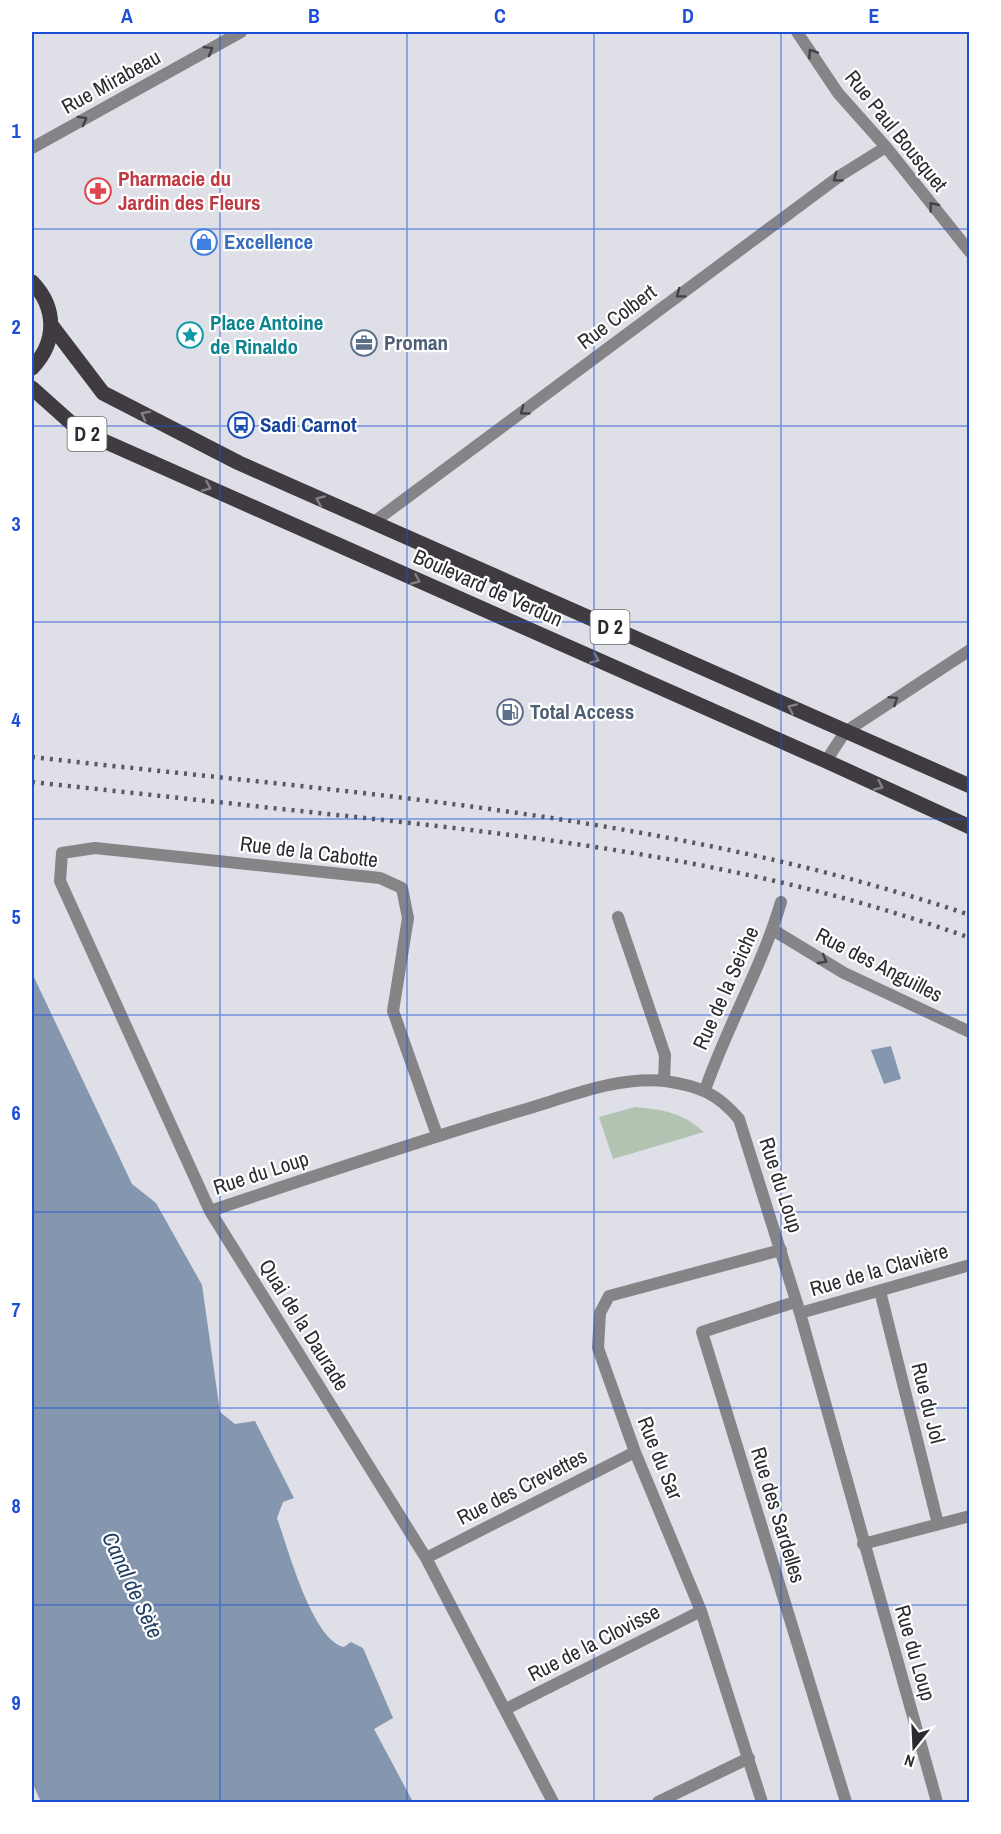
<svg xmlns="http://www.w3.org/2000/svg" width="1001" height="1834" viewBox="0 0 1001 1834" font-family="'Archivo Narrow',sans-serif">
<rect width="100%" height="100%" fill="#dfdfe8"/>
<!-- green -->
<path fill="#b2c3b2" d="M635 1107C664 1110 681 1112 704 1132L613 1159 599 1117Z"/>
<!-- water -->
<path fill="#8497ae" d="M32 973 132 1184 156 1203 202 1285 220 1412 235 1424 255 1421 294 1498 283 1502 277 1518C288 1548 312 1640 344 1647L351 1642 363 1648 393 1718 374 1729 413 1802H41L32 1782Z
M891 1046 901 1079 884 1084 871 1050Z"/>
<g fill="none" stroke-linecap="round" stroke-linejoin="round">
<!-- street -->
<path stroke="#868487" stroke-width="12" d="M797 32 838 93 886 147 970 252
M32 148 241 32
M374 522 841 175 886 147
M826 761 845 732 970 650
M618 917 665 1055 664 1081
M773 930 844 973 970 1032
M705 1090C727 1026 762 967 781 902
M437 1135 393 1011 408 918 402 888 380 878 95 848 62 853 60 881 210 1211 426 1558 553 1802
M210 1211C314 1176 418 1141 523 1110 568 1097 617 1076 665 1081 699 1086 717 1093 739 1119L800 1313 937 1802
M880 1291 938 1524
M795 1302 702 1332 846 1802
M800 1313 970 1265
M863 1544 970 1516
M426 1558 635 1452
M506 1709 701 1611
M658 1802 749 1758
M762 1802 701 1611 635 1452 598 1348 600 1313 609 1296 781 1250"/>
<!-- primary -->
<path stroke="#3f3b40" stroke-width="15" d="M32 282C57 308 57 342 32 368
M52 326 103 393 239 463 970 786
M32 388 79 430 826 761 970 827"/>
<!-- rail -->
<path stroke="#58585e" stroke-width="4.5" stroke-dasharray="3 6" stroke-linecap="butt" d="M32 757C347 793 667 813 970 915
M32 782C143 794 254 806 365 818 570 840 774 867 970 938"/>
</g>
<!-- one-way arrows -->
<defs><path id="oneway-chevron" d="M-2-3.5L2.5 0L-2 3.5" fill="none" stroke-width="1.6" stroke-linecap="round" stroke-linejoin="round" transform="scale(1.5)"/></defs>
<g stroke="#424246">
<use href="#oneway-chevron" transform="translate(209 50) rotate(-30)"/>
<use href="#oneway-chevron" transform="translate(812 53) rotate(-124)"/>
<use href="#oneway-chevron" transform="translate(83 120) rotate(-29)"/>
<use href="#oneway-chevron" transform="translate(837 178) rotate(144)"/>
<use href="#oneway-chevron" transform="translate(933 206) rotate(-129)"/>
<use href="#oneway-chevron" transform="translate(680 294) rotate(143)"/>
<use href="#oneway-chevron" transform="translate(524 411) rotate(144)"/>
<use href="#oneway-chevron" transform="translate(894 700) rotate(-33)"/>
<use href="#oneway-chevron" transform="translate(823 960) rotate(31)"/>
</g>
<g stroke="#828083">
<use href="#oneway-chevron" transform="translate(145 415) rotate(-153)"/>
<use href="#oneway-chevron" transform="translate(207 487) rotate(24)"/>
<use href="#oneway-chevron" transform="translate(320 500) rotate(-156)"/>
<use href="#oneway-chevron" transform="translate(416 580) rotate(24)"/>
<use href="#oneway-chevron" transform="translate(595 659) rotate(24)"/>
<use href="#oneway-chevron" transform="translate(792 708) rotate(-156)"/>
<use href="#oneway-chevron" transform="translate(879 786) rotate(25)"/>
</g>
<!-- grid -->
<path fill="none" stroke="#1d4ed8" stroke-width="1.5" stroke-opacity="0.55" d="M220 32V1802M407 32V1802M594 32V1802M781 32V1802M32 229H970M32 426H970M32 622H970M32 819H970M32 1015H970M32 1212H970M32 1408H970M32 1605H970"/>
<!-- icons -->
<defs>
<g id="pharmacy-ring" transform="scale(1.35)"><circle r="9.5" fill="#fff" stroke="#e0444e" stroke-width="1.5"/><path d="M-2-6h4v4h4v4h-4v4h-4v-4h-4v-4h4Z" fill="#e0444e"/></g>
<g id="shop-ring" transform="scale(1.35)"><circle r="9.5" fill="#fff" stroke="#3f7fe0" stroke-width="1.5"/><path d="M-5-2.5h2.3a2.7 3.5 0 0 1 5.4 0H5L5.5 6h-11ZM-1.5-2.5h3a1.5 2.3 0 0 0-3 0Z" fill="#3f7fe0"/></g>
<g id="sight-ring" transform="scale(1.35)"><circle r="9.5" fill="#fff" stroke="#0f9aa8" stroke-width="1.5"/><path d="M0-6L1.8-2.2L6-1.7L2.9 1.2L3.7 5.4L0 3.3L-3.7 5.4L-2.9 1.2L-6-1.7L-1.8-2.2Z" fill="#0f9aa8"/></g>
<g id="office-ring" transform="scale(1.35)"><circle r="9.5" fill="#fff" stroke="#5c6f8a" stroke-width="1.5"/><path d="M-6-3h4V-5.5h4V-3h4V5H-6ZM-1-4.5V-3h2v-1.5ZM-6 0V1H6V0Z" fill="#5c6f8a"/></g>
<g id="bus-ring" transform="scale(1.35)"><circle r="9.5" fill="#fff" stroke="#1a4fb4" stroke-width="1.5"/><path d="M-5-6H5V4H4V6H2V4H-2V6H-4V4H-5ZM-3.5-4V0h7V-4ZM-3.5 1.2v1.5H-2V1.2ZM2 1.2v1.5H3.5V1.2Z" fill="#1a4fb4"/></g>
<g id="fuel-ring" transform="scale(1.35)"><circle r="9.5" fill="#fff" stroke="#5c6f8a" stroke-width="1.5"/><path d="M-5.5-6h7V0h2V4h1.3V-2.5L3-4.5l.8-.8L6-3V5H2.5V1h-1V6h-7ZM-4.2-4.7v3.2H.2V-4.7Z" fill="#5c6f8a"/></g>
</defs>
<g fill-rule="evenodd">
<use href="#pharmacy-ring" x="98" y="191"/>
<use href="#shop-ring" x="204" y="242"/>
<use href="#sight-ring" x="190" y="335"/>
<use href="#office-ring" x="364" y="343"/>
<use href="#bus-ring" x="241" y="425"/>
<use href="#fuel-ring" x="510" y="712"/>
</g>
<g text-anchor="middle" stroke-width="4.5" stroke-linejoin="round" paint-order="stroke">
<!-- shield labels -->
<g fill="#fff" stroke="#6b6b6e" stroke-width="1.5">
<rect x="67.5" y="417" width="39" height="34" rx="4.5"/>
<rect x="590.5" y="610" width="39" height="34" rx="4.5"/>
</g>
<g font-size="20" font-weight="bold" fill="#2c2c30">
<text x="87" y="441">D 2</text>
<text x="610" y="634">D 2</text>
</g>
<!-- street labels -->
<g font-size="21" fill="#2c2c30" stroke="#fff">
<text transform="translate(111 82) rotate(-29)" y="7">Rue Mirabeau</text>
<text transform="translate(896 131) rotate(51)" y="7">Rue Paul Bousquet</text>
<text transform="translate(617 317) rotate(-37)" y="7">Rue Colbert</text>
<text transform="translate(488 588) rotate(24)" y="7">Boulevard de Verdun</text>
<text transform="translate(309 852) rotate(7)" y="7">Rue de la Cabotte</text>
<text transform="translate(879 965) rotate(27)" y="7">Rue des Anguilles</text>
<text transform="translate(726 988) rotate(-66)" y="7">Rue de la Seiche</text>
<text transform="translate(261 1173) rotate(-18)" y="7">Rue du Loup</text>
<text transform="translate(781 1185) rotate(72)" y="7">Rue du Loup</text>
<text transform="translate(879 1270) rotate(-16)" y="7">Rue de la Clavière</text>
<text transform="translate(304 1325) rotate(58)" y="7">Quai de la Daurade</text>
<text transform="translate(928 1403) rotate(76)" y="7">Rue du Jol</text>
<text transform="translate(660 1458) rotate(68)" y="7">Rue du Sar</text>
<text transform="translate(522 1487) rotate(-27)" y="7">Rue des Crevettes</text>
<text transform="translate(778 1515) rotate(73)" y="7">Rue des Sardelles</text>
<text transform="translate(594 1643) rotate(-27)" y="7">Rue de la Clovisse</text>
<text transform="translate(915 1653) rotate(74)" y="7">Rue du Loup</text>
</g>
<!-- health labels -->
<g font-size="21" font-weight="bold" fill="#be3a42" stroke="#fff" text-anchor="start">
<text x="118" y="186">Pharmacie du<tspan x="118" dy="24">Jardin des Fleurs</tspan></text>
</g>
<!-- shop labels -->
<g font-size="21" font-weight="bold" fill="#366cbe" stroke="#fff" text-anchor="start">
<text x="224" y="249">Excellence</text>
</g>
<!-- culture labels -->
<g font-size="21" font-weight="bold" fill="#0d838f" stroke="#fff" text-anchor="start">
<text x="210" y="330">Place Antoine<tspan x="210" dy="24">de Rinaldo</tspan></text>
</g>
<!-- service labels -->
<g font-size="21" font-weight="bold" fill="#4e5e75" stroke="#fff" text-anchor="start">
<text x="384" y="350">Proman</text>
<text x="530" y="719">Total Access</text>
</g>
<!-- transit labels -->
<g font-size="21" font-weight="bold" fill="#164399" stroke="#fff" text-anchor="start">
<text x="260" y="432">Sadi Carnot</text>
</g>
<!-- water labels -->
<g font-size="22" font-style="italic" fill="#213f63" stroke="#fff">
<text transform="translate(133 1585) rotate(65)" y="8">Canal de Sète</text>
</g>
</g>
<!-- border -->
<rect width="1001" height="1834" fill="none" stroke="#ffffff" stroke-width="66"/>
<!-- north arrow -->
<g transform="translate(914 1747) rotate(198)" stroke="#ffffff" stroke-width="4.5" paint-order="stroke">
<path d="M0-4.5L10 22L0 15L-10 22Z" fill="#2c2c30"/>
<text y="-9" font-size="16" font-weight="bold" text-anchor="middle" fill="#2c2c30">N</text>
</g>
<rect x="33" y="33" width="935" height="1768" fill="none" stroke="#1d4ed8" stroke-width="2"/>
<g font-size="20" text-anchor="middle" font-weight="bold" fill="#1d4ed8">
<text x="127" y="23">A</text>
<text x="314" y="23">B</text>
<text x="500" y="23">C</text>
<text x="688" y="23">D</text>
<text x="874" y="23">E</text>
<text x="16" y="138">1</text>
<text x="16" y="334">2</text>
<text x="16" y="531">3</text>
<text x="16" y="727">4</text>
<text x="16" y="924">5</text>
<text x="16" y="1120">6</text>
<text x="16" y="1317">7</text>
<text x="16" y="1513">8</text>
<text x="16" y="1710">9</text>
</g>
</svg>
